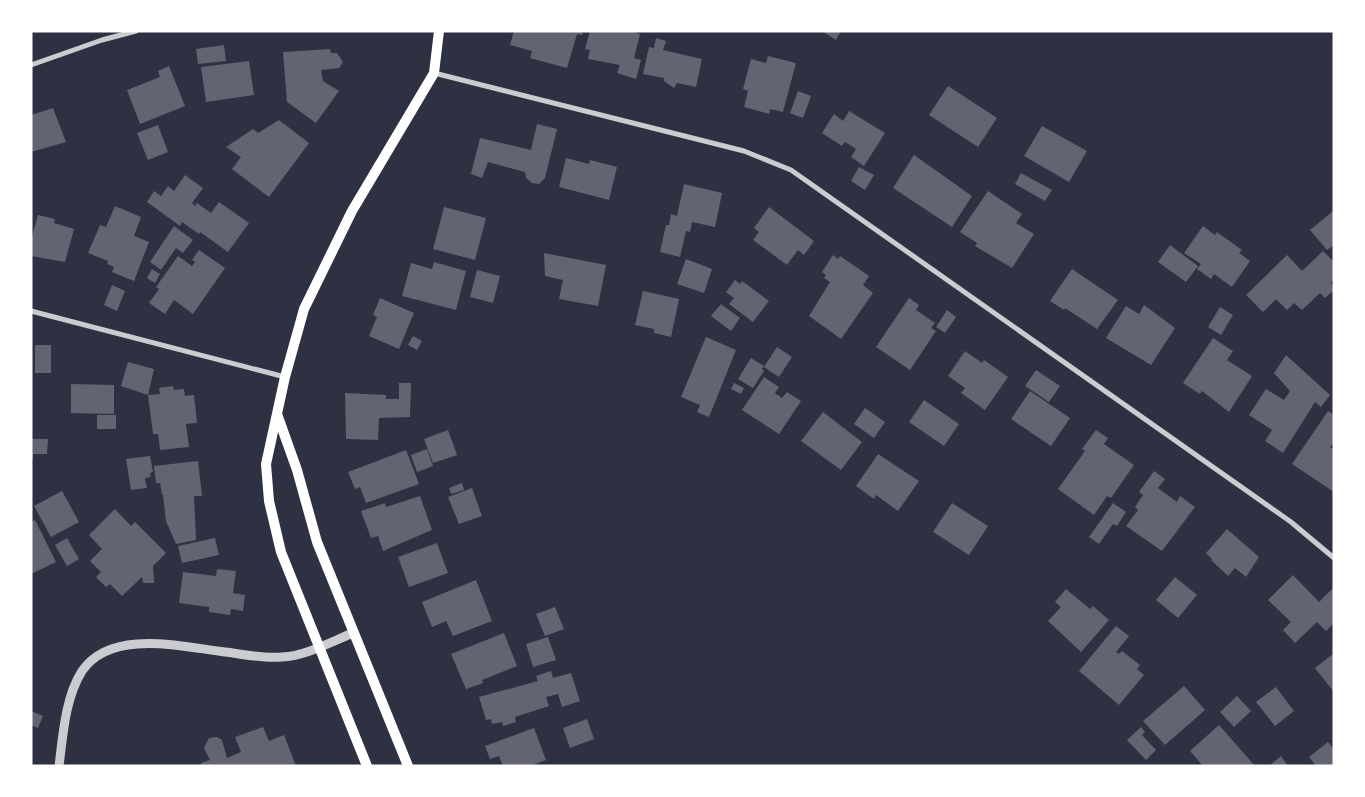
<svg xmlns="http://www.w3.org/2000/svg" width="1365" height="797" viewBox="0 0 1365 797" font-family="'PT Sans Narrow',sans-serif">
<rect width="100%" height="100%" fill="#2d3142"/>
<!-- building -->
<path fill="#626471" d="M514 31H583L582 35 577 34 567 68 530 58 532 51 510 45Z
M590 31H630L640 34 634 58 641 60 636 79 617 73 620 65 588 59 590 50 585 49Z
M822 31H841L836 40Z
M656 38 666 41 663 50 702 59 696 87 677 83 674 88 664 81V78L643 74 649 47 654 48Z
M224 45 226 61 198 64 196 49Z
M330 49 331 53H337L343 62 339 68 321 70 323 81 339 91 316 123 287 102 283 52Z
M768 56 796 63 783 112 770 109 769 114 744 107 748 91 743 89 751 59 766 63Z
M249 61 254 95 206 102 201 67Z
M169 66 185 106 140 124 127 90 160 77 158 71Z
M948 86 997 118 978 147 929 115Z
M798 91 811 96 803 118 790 113Z
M53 108 66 142 31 152V115Z
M849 111 885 133 864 166 851 157 856 149 845 142 842 146 822 133 834 114 843 121Z
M279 120 309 143 269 197 232 169 241 157 226 147 253 129 258 133Z
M537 124 557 129 545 178 539 184 532 183 526 178 525 172 488 162 482 178 471 174 480 138 531 150Z
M158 125 168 152 148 160 137 133Z
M1042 126 1087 151 1069 182 1024 156Z
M914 155 972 196 952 227 893 188Z
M566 158 589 164 590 160 617 167 609 200 559 187Z
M859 167 874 175 865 190 851 181Z
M1021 173 1052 190 1045 201 1015 184Z
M185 175 203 188 192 203 195 206 197 203 211 213 219 202 249 223 228 252 200 232 199 234 182 222 180 226 147 202 154 191 161 196 168 186 174 191Z
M684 184 722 193 715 227 692 222 690 232 686 231 680 257 660 252 666 225H669L671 214 677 216Z
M988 191 1022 214 1016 223 1034 234 1012 268 975 246 977 243 960 232Z
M115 206 141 217 134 236 149 242 134 281 112 272 114 267 107 264 108 261 88 253 100 225 106 227Z
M444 207 486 218 475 260 433 249Z
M769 207 814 241 804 255 798 250 787 265 753 240 759 232 754 228Z
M1333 211 1334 245 1327 250 1310 230Z
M38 215 55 219 54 223 74 229 65 262 31 256V240Z
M174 226 193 240 183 253 176 248 161 270 150 262Z
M1203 226 1215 235 1217 232 1242 250 1239 253 1250 261 1232 287 1214 274 1211 279 1197 269 1201 264 1184 253Z
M1170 245 1198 266 1186 282 1158 262Z
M199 250 225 268 193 314 174 300 165 314 149 303 159 289 156 287 178 256 192 266 195 262 192 260Z
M1323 251 1334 262V279L1331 282 1334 290 1325 298 1320 293 1302 310 1294 303 1287 310 1276 299 1263 312 1246 295 1287 255 1302 271Z
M544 253 606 265 598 306 559 299 563 280 545 276Z
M833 255 838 259 840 256 869 276 863 285 873 293 841 339 809 316 830 282 824 278 826 275 822 272Z
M686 259 712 269 704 293 677 284Z
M434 262 466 271 456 310 402 296 411 263 432 269Z
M152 269 160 274 155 283 147 278Z
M1072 269 1118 300 1097 329 1065 308 1064 310 1050 301Z
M477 270 500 276 493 303 470 297Z
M735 280 740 284 742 281 769 301 753 322 729 304 734 298 726 292Z
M112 285 125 291 117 311 104 305Z
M643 291 679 299 671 337 654 333V329L635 325Z
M380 298 414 313 399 349 369 336 377 317 373 315Z
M909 298 919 305 916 310 935 323 931 328 936 331 910 370 876 347Z
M721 304 740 318 731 331 711 316Z
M1144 305 1175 328 1151 365 1106 338 1126 306 1139 314Z
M1220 307 1233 315 1221 335 1208 327Z
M947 310 956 317 945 333 936 327Z
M413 336 422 341 417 350 408 345Z
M706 337 736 350 709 417 697 412 700 405 681 397Z
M1213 338 1233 351 1227 360 1252 376 1229 412 1202 391 1200 394 1183 383Z
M35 345H51V373H35Z
M777 347 792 357 779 377 764 367Z
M965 351 982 363 984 360 1008 377 985 410 961 393 965 388 948 376Z
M1286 355 1330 395 1321 407 1315 402 1283 453 1265 441 1272 430 1249 415 1266 389 1284 400 1290 391 1274 373Z
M751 358 764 366 762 369 764 371 753 388 738 379Z
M128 362 154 369 148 395 160 394 159 388 173 386 174 390 184 389 185 396 194 395 197 423 186 424 189 447 160 450 158 434H153L148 395 121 386Z
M1036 370 1060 386 1049 402 1025 386Z
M764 377 779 387 775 393 782 398 787 392 801 401 779 434 742 410Z
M399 383H411L410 417 379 418 378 440 346 439 345 393 386 395V399H399Z
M734 383 744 388 741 394 731 389Z
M71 384 114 385V414L71 413Z
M1030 391 1070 418 1051 446 1011 419Z
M924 400 959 424 944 446 909 422Z
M865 408 885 422 874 438 854 424Z
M1328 411 1334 415V442L1330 447 1334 450V492L1292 464Z
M823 412 862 442 841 470 801 441Z
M97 415H116V429H97Z
M448 430 457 455 433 463 424 439Z
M1096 430 1108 438 1104 444 1134 465 1111 498 1107 496 1094 515 1058 489 1085 451 1082 449Z
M31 439H48L47 454H33V459H31Z
M427 449 433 466 417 472 411 455Z
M406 450 419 484 366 503 360 487 355 489 348 472Z
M878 454 919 481 898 511 876 495 874 499 856 486Z
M150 456 153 472 150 473 151 477 145 478 147 488 131 490 126 459Z
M198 461 202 496H194L196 540 176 544 166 521 163 495H162L160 483H156L154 466Z
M1154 471 1165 479 1158 488 1177 502 1180 496 1195 507 1162 551 1126 526 1138 510 1135 507 1143 495 1139 492Z
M462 483 464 490 451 494 449 488Z
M472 488 482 516 459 524 448 497Z
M62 491 79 522 51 537 34 506Z
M420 496 432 530 383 551 378 536 371 538 361 511 385 503 386 507Z
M952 503 988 526 969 555 933 532Z
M1113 503 1126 512 1117 526 1113 524 1099 544 1089 537Z
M115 509 131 526 135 522 166 553 153 566 154 583H143L142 577 122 596 110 584 106 587 96 577 101 572 90 561 102 549 89 535Z
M35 520 56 562 31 574V522Z
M1227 529 1259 557 1246 577 1235 568 1228 576 1211 560 1212 559 1206 553Z
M67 538 79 559 67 566 55 545Z
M215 538 219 555 182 563 178 546Z
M437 543 448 573 409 587 398 557Z
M217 569 236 571 233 593 245 595 243 611 231 609 230 615 209 612V607L179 603 183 572 216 576Z
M1293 575 1319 602 1334 587V623L1326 631 1317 622 1295 643 1283 630 1291 622 1268 600Z
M1175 577 1197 595 1178 618 1156 600Z
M476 580 492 621 453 636 446 621 432 627 422 602Z
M1066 589 1090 609 1093 606 1109 620 1081 652 1048 621 1061 607 1055 602Z
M555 607 564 629 545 636 536 614Z
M1116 626 1129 636 1116 652 1119 654 1122 651 1140 665 1137 669 1144 675 1119 705 1079 671Z
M504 633 517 666 482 680 483 683 466 689 451 654Z
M548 637 556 660 533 667 526 644Z
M1334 653V692L1315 668Z
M551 671 553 678 571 673 580 701 562 707 558 694 546 697 549 706 515 717 516 722 503 726 502 722 492 724 491 719 486 720 479 697 538 681 536 676Z
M1184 686 1205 710 1165 745 1143 721Z
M1276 687 1294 711 1275 726 1256 702Z
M1237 696 1251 711 1234 727 1220 712Z
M31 711 43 716 38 728 31 725Z
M587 719 594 739 570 748 563 728Z
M1219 725 1255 766H1203L1190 751Z
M263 727 269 741 284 735 296 766H202L201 763 210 760 204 748 209 738 217 737 222 740 227 758 241 752 235 737Z
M1141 727 1145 732 1142 735 1156 750 1146 760 1127 740Z
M534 728 546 760 530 766H503L499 756 490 759 485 746Z
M1328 742 1334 749V766H1316L1309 757Z
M1281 756 1288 766H1269Z"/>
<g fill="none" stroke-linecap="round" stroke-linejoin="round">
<!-- minor -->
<path stroke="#caccd0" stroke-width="5" d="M31 65 102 40 136 31
M434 73 744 151 791 170 1291 522 1334 558
M31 311 285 377"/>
<!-- tertiary -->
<path stroke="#caccd0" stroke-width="9" d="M59 766C63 735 65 698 82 671 111 628 183 647 225 652 243 654 263 659 282 657 305 656 331 642 353 633"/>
<!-- secondary -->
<path stroke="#fff" stroke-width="10" d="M277 414 297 470 317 542 408 766
M367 766 281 552 269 501 266 464 285 377 304 309 352 211 434 73 439 31"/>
</g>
<!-- border -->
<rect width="1365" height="797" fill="none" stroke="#ffffff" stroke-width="65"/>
</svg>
